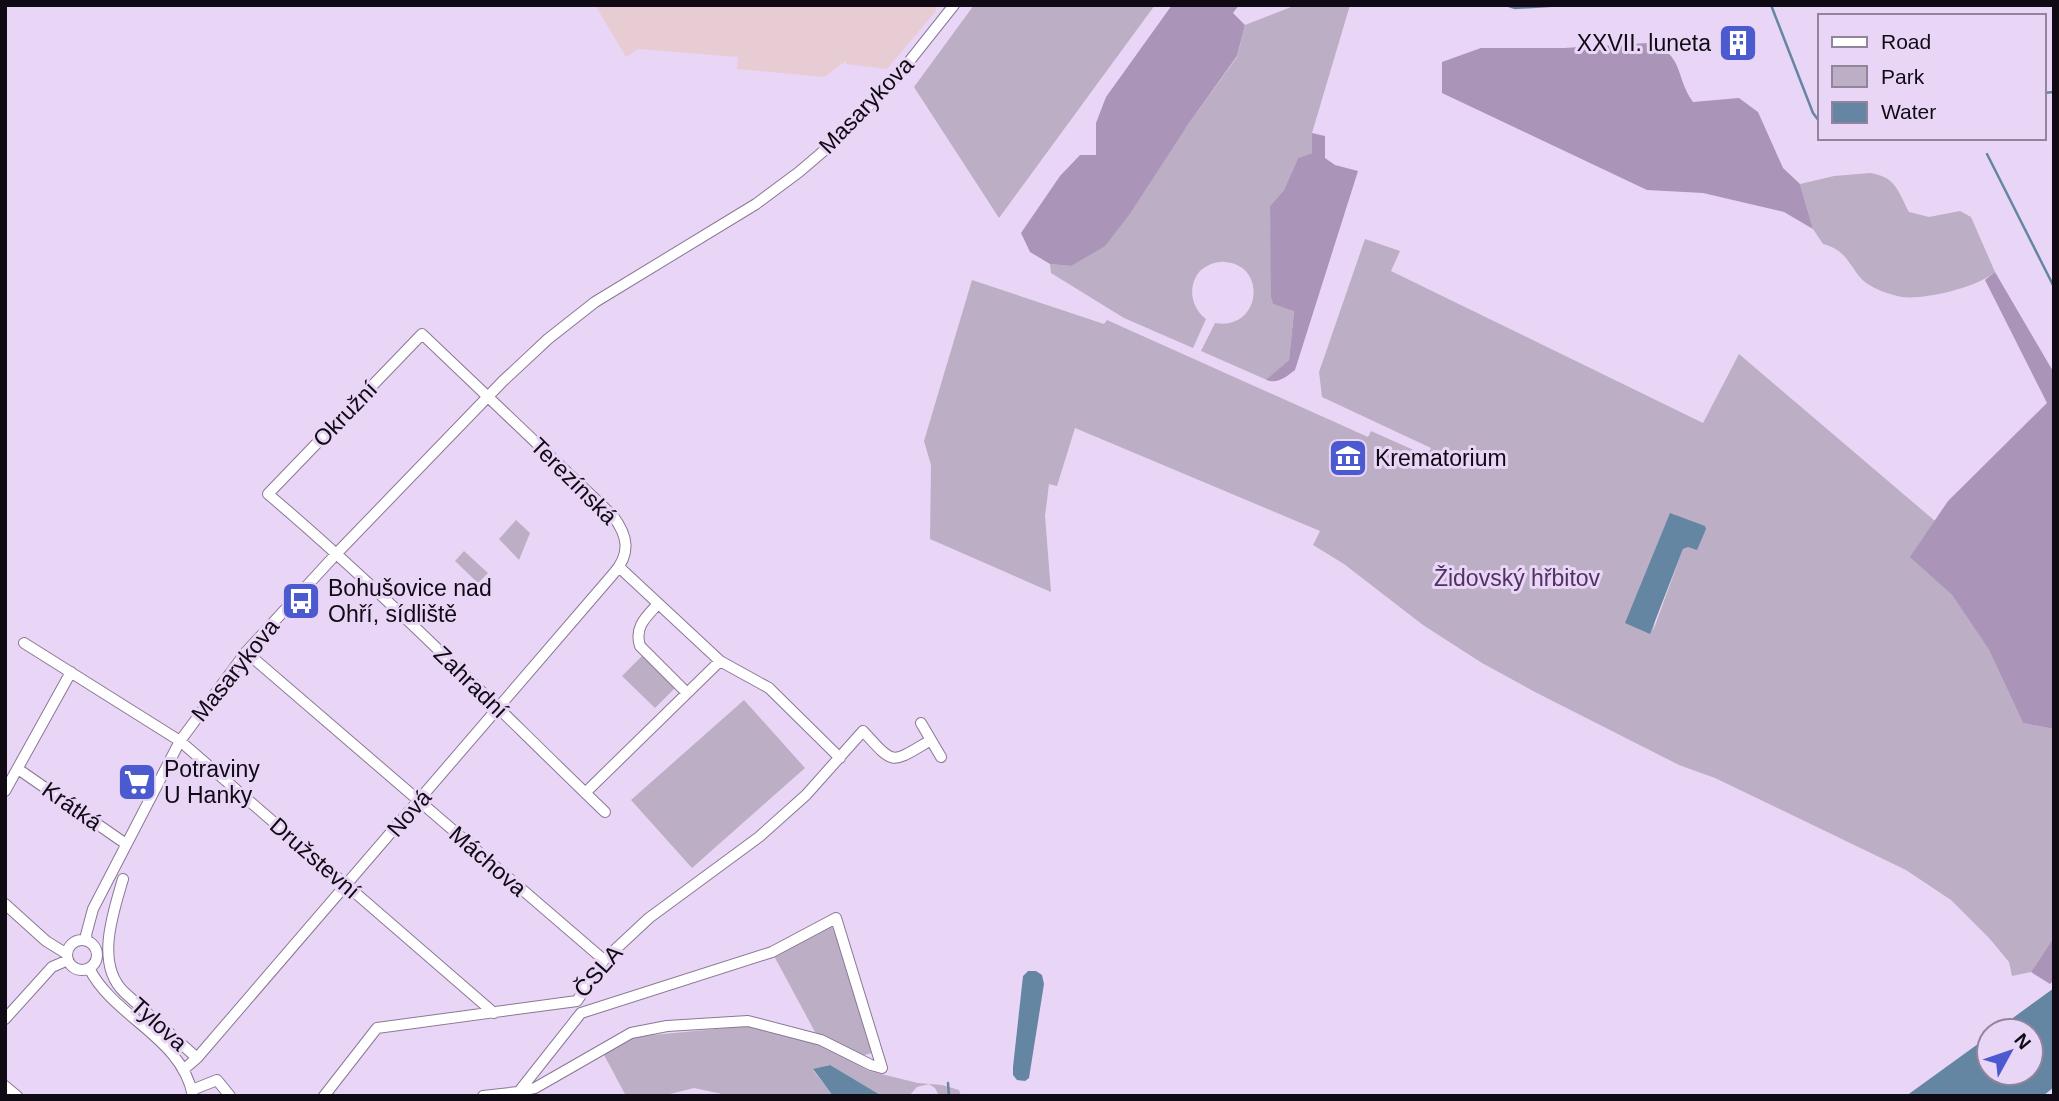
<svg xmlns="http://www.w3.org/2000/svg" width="2059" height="1101" viewBox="0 0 2059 1101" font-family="Arial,sans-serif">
<rect width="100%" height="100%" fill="#e9d6f6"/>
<!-- industrial -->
<path fill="#e7cdd3" d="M595 5H936V11L887 69 846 64V61L824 77 737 69 738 57 638 49 626 57Z"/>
<!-- green -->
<path fill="#bcaec5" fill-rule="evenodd" d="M974 5H1155L999 218 914 87Z
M1296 5H1350L1312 133V153L1298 158 1284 190 1270 206 1273 304 1294 310 1289 360 1267 380 1201 351 1215 323C1261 331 1268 265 1225 262 1216 261 1207 265 1200 271 1187 286 1191 308 1206 319L1193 348 1124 318 1051 273 1050 264 1071 266 1187 126 1237 57 1245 25Z
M1870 173C1896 177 1898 191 1909 212L1929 217 1960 211 1971 217 1995 272C1978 287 1925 300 1902 297 1893 295 1879 291 1871 286 1851 276 1852 251 1823 244L1813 229 1800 184 1834 176Z
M1365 239 1400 251 1391 271 1703 423 1739 354 1935 521 1911 557 1952 595 1989 650 2023 723 2054 729V937L2031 972 2012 976 2009 962 1990 939 1951 900 1906 870 1715 778 1679 765 1535 692 1482 663 1423 625 1344 564 1313 545 1320 531 1075 428 1057 486 1049 484 1045 516 1051 592 930 539 931 465 924 441 972 280 1104 324 1107 320 1368 437 1371 431 1427 456 1431 448 1322 397 1319 372ZM1674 513 1687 547 1683 549 1653 631Z
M516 520 530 533 519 560 499 539Z
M464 551 488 573 478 583 455 561Z
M642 656 675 688 655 708 622 676Z
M744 700 805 768 692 868 631 800Z
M831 924 862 1008 872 1053 861 1056 815 1032 773 954Z
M748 1026 821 1045 869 1071 918 1083 942 1085 959 1090 961 1096H939L935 1088 929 1084 917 1087 909 1096H882L829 1065 813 1070 833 1096H731L694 1088 662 1096H626L603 1053 632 1037Z"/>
<!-- forest -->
<path fill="#aa94b8" d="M1172 5H1239L1233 13 1245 25 1237 56 1187 126 1129 215 1105 246 1071 266 1050 264 1030 252 1021 233 1060 176 1080 155H1096V123L1106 97Z
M1648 43C1685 54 1674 75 1693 102L1739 98 1758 112 1783 168 1800 184 1813 229 1784 212 1703 193 1647 190 1442 93V62L1481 48H1564Z
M1312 133 1325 136V158L1335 165 1358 171 1295 370C1286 377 1278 384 1266 380L1289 360 1294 311 1273 304 1271 296 1270 206 1284 190 1298 158 1312 153Z
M1995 272 2054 373V729L2023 723 1989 650 1952 595 1910 557 1948 501 2047 403 1985 280Z
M2054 937V980L2050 984 2031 972Z"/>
<!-- water -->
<path fill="#6586a2" d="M1670 513 1705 526 1706 529 1697 550 1688 547 1683 549 1650 634 1625 623Z
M1028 971H1036L1042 975 1044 984 1029 1078 1025 1081 1017 1080 1013 1075V1067L1023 976Z
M2054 988V1087L2043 1096H1906L1989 1036V1073H2031V1031H1995Z
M830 1065 882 1096H833L813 1069Z"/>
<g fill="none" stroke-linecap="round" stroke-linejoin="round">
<!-- stream -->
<path stroke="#6586a2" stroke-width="2.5" d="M1506 5 1515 8 1564 5
M1771 5 1813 113 1819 121
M2043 93 2054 92
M1987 154 2054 287
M948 1083 949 1096"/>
<!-- minor casing -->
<g stroke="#897895" stroke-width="12">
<path id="minor" d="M619 567 720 661
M658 604C646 617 634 627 640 646L687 693
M24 643 180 741 494 1013
M246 652 604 960
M921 723 941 757
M18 769 126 844
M5 791 71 672
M585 793 720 661 769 688 840 758
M123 879C113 913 95 964 124 992L197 1058
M5 904 46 941 67 954
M87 940 86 935 93 909 180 741 246 652 337 553 503 381 548 339 595 302 756 204 799 172 840 137 904 68 954 5
M67 955a15 15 0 1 1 30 0a15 15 0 1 1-30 0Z
M89 968C114 1018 182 1037 193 1096
M5 1019 52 967 68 960
M183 1070 197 1058C336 897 475 735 614 573 631 553 628 536 613 516L422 334 268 494C386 594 494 705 605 812
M5 1086 17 1096
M192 1090 217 1080 230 1096
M517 1094 581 1013
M324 1096 377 1028 577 1001 604 960 649 918 759 837 806 795 863 731C895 766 890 764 931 740
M483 1096 518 1092 535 1088 631 1033 667 1026 748 1021 821 1040 871 1065 882 1068 836 918 772 952 581 1013"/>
</g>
<!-- minor -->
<use href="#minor" stroke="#fff" stroke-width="10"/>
</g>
<!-- icons -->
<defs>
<g id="building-square" transform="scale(2.0125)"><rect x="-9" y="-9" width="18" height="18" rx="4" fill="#4c5ad0" stroke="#e9d6f6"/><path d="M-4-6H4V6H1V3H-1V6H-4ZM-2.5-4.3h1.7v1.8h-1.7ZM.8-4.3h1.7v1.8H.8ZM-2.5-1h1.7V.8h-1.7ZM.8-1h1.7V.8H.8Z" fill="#fff"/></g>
<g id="museum-square" transform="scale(2.0125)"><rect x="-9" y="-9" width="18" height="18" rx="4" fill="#4c5ad0" stroke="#e9d6f6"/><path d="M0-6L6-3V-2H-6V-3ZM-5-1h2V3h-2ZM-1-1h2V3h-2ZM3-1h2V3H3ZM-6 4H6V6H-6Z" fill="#fff"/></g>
<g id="bus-square" transform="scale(2.0125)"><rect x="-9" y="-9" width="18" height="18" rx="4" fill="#4c5ad0" stroke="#e9d6f6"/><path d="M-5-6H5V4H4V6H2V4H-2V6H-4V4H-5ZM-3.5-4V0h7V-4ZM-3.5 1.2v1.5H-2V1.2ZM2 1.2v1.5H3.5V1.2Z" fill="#fff"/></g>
<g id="supermarket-square" transform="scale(2.0125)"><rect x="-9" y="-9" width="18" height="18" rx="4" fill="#4c5ad0" stroke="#e9d6f6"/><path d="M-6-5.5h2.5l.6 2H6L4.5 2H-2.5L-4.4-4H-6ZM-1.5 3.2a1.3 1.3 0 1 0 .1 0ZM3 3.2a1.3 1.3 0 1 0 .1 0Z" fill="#fff"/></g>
</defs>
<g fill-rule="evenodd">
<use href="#building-square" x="1738" y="43"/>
<use href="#museum-square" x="1348" y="458"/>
<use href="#bus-square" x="301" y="601"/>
<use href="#supermarket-square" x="137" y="782"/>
</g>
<g text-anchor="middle" stroke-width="6" stroke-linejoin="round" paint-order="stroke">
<!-- poi labels -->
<g font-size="23" fill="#100a14" stroke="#e9d6f6" text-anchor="start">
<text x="1711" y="51" text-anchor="end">XXVII. luneta</text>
<text x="1375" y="466">Krematorium</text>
<text x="328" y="596">Bohušovice nad<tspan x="328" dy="26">Ohří, sídliště</tspan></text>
<text x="164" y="777">Potraviny<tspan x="164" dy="26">U Hanky</tspan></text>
</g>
<!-- street labels -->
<g font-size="23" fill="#100a14" stroke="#e9d6f6">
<text transform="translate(866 105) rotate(-46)" y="8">Masarykova</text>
<text transform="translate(345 414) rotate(-46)" y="8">Okružní</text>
<text transform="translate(574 481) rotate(45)" y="8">Terezínská</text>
<text transform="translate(235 670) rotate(-51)" y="8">Masarykova</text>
<text transform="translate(471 682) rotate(44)" y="8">Zahradní</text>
<text transform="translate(72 806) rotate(35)" y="8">Krátká</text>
<text transform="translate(409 813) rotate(-49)" y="8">Nová</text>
<text transform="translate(315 858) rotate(41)" y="8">Družstevní</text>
<text transform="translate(488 861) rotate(41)" y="8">Máchova</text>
<text transform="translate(598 971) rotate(-49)" y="8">ČSLA</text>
<text transform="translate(159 1024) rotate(42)" y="8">Tylova</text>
</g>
<!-- park labels -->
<g font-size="23" fill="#503161" stroke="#e9d6f6">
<text x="1517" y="586">Židovský hřbitov</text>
</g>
</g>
<!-- border -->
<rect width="2059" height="1101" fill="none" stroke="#100a14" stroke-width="14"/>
<!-- legend -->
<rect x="1818" y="14" width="228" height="126" fill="#e9d6f6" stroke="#92849c" stroke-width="2"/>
<rect x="1832" y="37" width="35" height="10" fill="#ffffff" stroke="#92849c" stroke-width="2"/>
<text x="1881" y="49" font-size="21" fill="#100a14">Road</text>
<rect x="1832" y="66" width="35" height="21" fill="#bcaec5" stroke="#92849c" stroke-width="2"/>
<text x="1881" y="84" font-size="21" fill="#100a14">Park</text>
<rect x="1832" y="102" width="35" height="21" fill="#6586a2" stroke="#92849c" stroke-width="2"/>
<text x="1881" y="119" font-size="21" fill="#100a14">Water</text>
<!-- north arrow -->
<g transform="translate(2010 1052) rotate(50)"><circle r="33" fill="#e9d6f6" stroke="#92849c" stroke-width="2"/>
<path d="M0-5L12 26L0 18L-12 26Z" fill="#4c5ad0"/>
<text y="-10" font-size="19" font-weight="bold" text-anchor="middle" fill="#100a14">N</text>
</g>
</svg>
